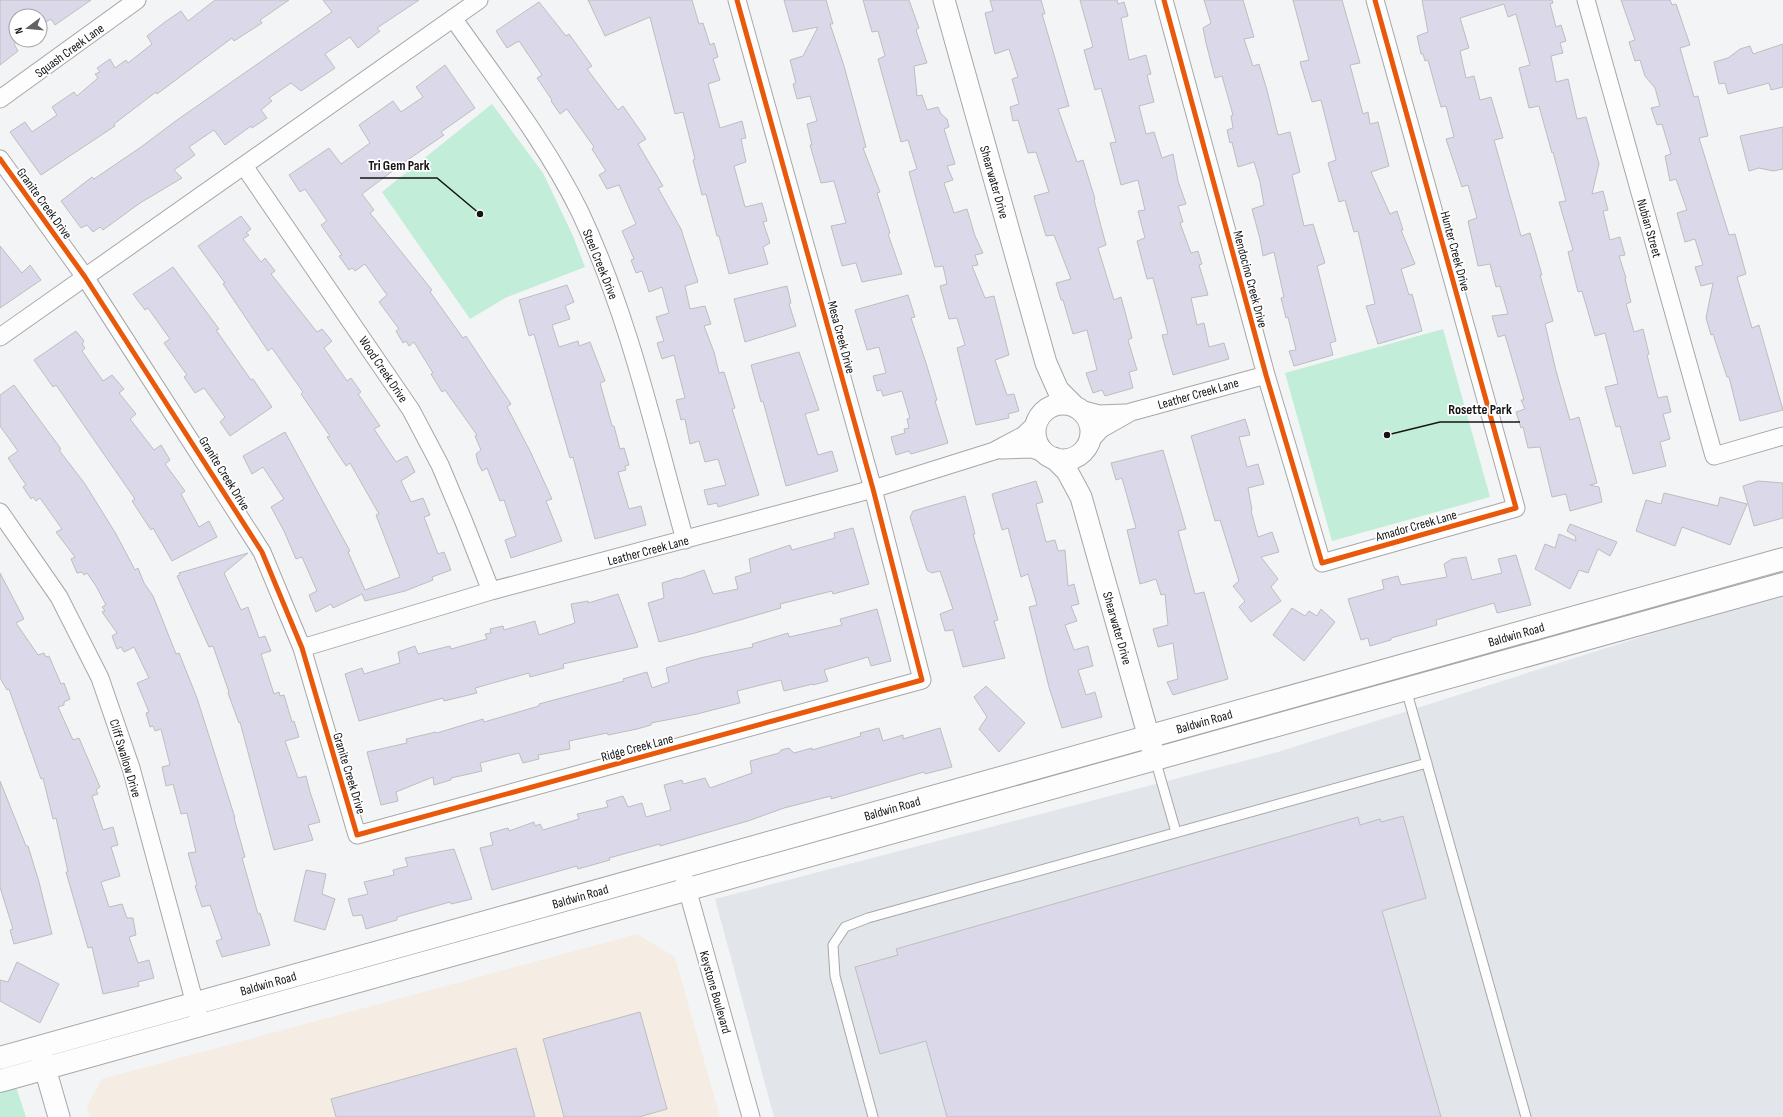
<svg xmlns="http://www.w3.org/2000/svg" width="1783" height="1117" viewBox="0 0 1783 1117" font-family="'Sofia Sans Condensed',sans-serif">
<rect width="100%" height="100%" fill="#f3f4f5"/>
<!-- commercial -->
<path fill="#f5ede3" d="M637 934 675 957 720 1117H90L87 1106 102 1079Z"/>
<!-- built -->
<path fill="#e2e5ea" d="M1783 592V1117H774L715 899 1278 752Z"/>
<!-- green -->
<path fill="#c2edd8" d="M492 104 543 173 573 236 585 267 505 298 470 319 382 192Z
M1443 329 1490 497 1332 541 1285 373Z
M11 1072 26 1117H0V1075Z"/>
<!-- building -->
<path fill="#dbd8e9" stroke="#bdbebe" d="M0 0H91L55 25 51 19 40 25V16H16V40H19L14 44 18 51 0 65Z
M215 0H289L260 20 262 23 234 41 232 38 157 94 156 92 114 124 115 126 41 175 10 132 25 122 32 132 57 115 52 107 74 92 77 96 98 78 95 74 100 72 97 68 110 59 115 68 126 60 128 63 152 44 147 36 165 22 181 11 188 21Z
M323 0H419L377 28 380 31 358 48 350 37 325 54 335 68 301 91 291 83 269 98 272 101 261 110 267 118 252 128 251 126 225 145 214 130 189 147 195 155 174 170 182 178 140 203 103 230 100 227 93 232 87 225 81 228 61 201 92 177 94 179 141 147 177 120 332 12Z
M588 0H692L699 24 703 23 710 45 714 43 718 57 713 59 720 80 708 84 720 128 742 121 746 138 741 139 746 162 734 166 745 207 762 203 767 221 763 222 770 243 763 247 768 264 729 274 719 236H717L706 194 702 195 693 160 695 159 683 112 675 114 650 17 605 36Z
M784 0H826L833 24H830L844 66 866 147 863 148 880 192 877 193 890 233 888 234 902 274 862 282 856 263 842 266 831 226 846 223 834 181 821 183 810 145H812L807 124 817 121 810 96 797 99 793 84 796 83 790 60 803 56 818 27 793 32Z
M863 0H909L919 28 916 30 927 63 914 66 917 96 922 95 927 110 938 107 941 114 947 119 949 127 944 129 955 164 947 166 953 180 944 183 954 213 967 209 975 236 983 253 975 255 978 265 972 266 985 298 994 296 1009 355 995 360 1007 395 1014 394 1019 411 1008 414 1009 418 976 425 957 348 965 345 957 318 949 319 940 286 947 284 943 266 935 267 909 172 917 169 908 140 901 142 878 59 885 56 878 31 872 32Z
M990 0H1041L1045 14H1042L1069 106 1058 109 1077 162 1083 160 1095 199 1094 200 1106 245 1098 248 1114 300 1121 297 1132 338 1128 340 1137 370 1129 372 1133 388 1105 396 1102 390 1093 393 1086 373 1097 370 1087 330 1073 334 1063 300H1061L1056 283 1071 279 1054 235 1046 236 1034 196 1049 192 1036 152 1028 153 1018 120 1013 121 1010 107 1019 104 1012 79 1018 77 1009 49 995 54 985 13 993 11Z
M1080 0H1117L1118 4 1124 2 1128 16 1121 18 1129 60 1146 55 1151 74 1147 75 1154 102 1139 106 1146 134 1154 132 1162 158 1173 154 1178 181 1186 204 1178 206 1183 222 1180 223 1191 253 1198 251 1202 264 1199 265 1208 295 1191 298 1197 325 1204 323 1209 347 1224 343 1229 359 1173 375 1162 335 1168 334 1153 278 1147 279 1137 241 1145 238 1138 211 1145 210 1138 180 1121 185 1110 143 1116 142 1101 88 1095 90 1084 50 1093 47Z
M1204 0H1243L1254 37 1244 39 1253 66 1259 64 1267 90 1278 135 1290 132 1300 172 1292 175 1304 226 1313 224 1325 263 1317 266 1336 341 1330 343 1333 355 1294 366 1289 351 1296 350 1288 317 1286 318 1281 298 1284 297 1274 252 1263 256 1260 239 1252 209 1264 205 1260 182 1254 162 1238 167 1232 142 1230 143 1227 130 1233 128 1231 116 1233 115 1222 76 1215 78 1206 43 1203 28 1211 23Z
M1293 0H1342L1360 63 1350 65 1363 114 1368 112 1370 124 1378 122 1389 166 1371 172 1390 214 1397 211 1403 230H1401L1415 264 1401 269 1409 295 1412 294 1422 331 1378 344 1366 306 1375 304 1358 231 1354 232 1345 200 1339 202 1328 163 1336 160 1321 100 1312 102 1300 62 1309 60Z
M1422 0H1552L1553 3 1550 4 1556 27 1561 25 1566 41 1560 43 1563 53 1551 56 1556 82 1568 79 1577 119 1586 117 1599 164 1592 194 1603 191 1608 210 1603 211 1610 240 1620 237 1625 255 1619 256 1626 278 1625 279 1631 302 1626 304 1634 332 1643 329 1649 354 1647 355 1658 398 1667 396 1671 412 1663 414 1670 439 1660 442 1666 466 1633 474 1620 426 1616 427 1605 387 1618 384 1605 333 1595 336 1582 291 1578 292 1568 252 1573 250 1559 202 1566 201 1553 152 1552 153 1539 106 1529 108 1519 68 1530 65 1516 14 1508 17 1504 4 1460 18 1469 48 1460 51 1466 78 1474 76 1480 100 1491 97 1503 138 1494 140 1521 236 1530 233 1542 275H1540L1553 321 1545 324 1556 371 1570 420 1579 417 1597 483 1590 485 1599 487 1602 502 1570 511 1566 494 1552 497 1540 447 1528 448 1523 427 1521 428 1516 412 1525 409 1521 400H1524L1505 335 1498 337 1492 316 1508 314 1500 286 1496 287 1490 264 1478 266 1468 221 1477 218 1468 185 1462 187 1446 139 1454 137 1446 106 1441 107 1428 60 1425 61 1423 54H1421L1417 36 1428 32Z
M1621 0H1670L1672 5 1676 4 1690 45 1680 48 1694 97 1698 96 1708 136 1699 138 1729 235 1735 234 1746 274 1737 277 1752 328 1759 325 1783 410 1740 421 1729 377H1727L1713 334 1711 335 1706 318 1713 283 1701 286 1695 267 1703 265 1695 239 1685 242 1677 213 1687 210 1676 179 1670 181 1665 156 1671 154 1662 124 1657 125 1651 108 1660 106 1655 88 1645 76 1640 60 1635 61 1629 42 1635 40Z
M539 2 566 36 569 34 592 66 587 69 618 110 623 106 646 139 638 144 663 186 658 188 681 229 698 282 685 286 690 309 705 306 711 324 704 326 714 352 719 373 724 372 735 408 732 409 759 495 718 507 717 503 708 505 704 490 726 485 718 459 705 462 699 441 690 444 685 419 681 420 676 400 685 398 674 355 662 359 657 343 664 341 656 317 669 313 662 287 649 292 642 271 636 273 631 260 634 259 622 231 636 224 619 185 607 189 599 175 606 171 592 149 594 147 567 109 560 114 551 101 552 100 537 78 542 75 519 41 507 48 496 31Z
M1783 44V87L1771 90 1769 83 1728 94 1725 83 1719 84 1714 62 1728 58 1740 49 1750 46 1753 54Z
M445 65 475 108 441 132 444 135 406 161 362 194 374 210 370 213 432 290 430 292 463 338 466 336 511 404 507 407 530 451 552 499 546 501 562 541 511 558 505 540 516 536 504 500 500 501 487 468 482 471 478 463 476 454 481 450 475 436 477 435 445 390 442 392 431 374 433 373 414 342 409 346 406 341 403 343 396 331 399 329 379 302 387 295 365 264 355 271 352 268 349 270 339 256 342 255 321 225 327 221 305 189 300 192 289 175 329 148 341 164 370 143 359 125 393 101 401 112 423 97 416 87Z
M1783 127V169L1773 171 1759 168 1749 171 1740 136Z
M241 216 251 229 246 233 249 235 243 239 261 262 265 258 275 271 271 274 317 332 322 329 332 341 324 348 347 381 351 378 361 392 358 394 380 426 374 429 396 462 407 456 415 472 401 481 411 502 423 498 430 515 424 517 438 554 444 552 451 570 432 577 433 580 405 591 365 601 362 594 333 608 331 604 316 612 309 595 317 591 302 557 296 559 284 531 271 507 284 499 263 467 252 474 243 456 285 432 350 551 348 552 365 590 400 577 376 515 379 514 350 463 346 466 327 437 330 436 301 394 303 392 272 348 268 351 223 284 225 283 198 246Z
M0 246 22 273 30 265 41 280 0 308Z
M173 267 219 329 216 330 251 380 253 379 272 407 230 436 220 422 225 417 204 388 195 393 184 377 187 375 164 343 170 339 148 308 145 310 133 294Z
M567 285 574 302 565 306 570 319 552 325 559 347 578 341 579 346 590 342 605 381 600 383 612 426H614L620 449 624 448 629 465 625 466 626 470 618 472 629 509 641 506 646 525 595 539 573 457 570 458 534 334 529 336 519 300Z
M787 286 791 303 789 304 796 326 745 342 734 299Z
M908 295 915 317 911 318 926 363 937 400 935 401 948 443 911 454 909 451 896 455 891 437 905 433 904 429 909 428 907 419 910 418 902 391 883 396 881 390 877 391 873 376 886 373 879 347 867 350 855 310Z
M76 331 84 341 82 344 85 348 82 351 103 381 112 375 124 389 119 393 136 414 130 419 154 450 161 445 170 460 165 464 185 491 181 494 199 527 209 521 217 537 172 561 153 528 151 530 132 501 135 499 56 385 53 387 34 360Z
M799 352 819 410 805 414 818 455 832 451 838 471 786 486 763 401 761 402 751 365Z
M14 385 61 449 59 450 85 484 116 534 135 570 138 568 144 583 153 596 176 654 179 653 197 698 235 818H234L245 857 242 858 258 914 260 913 270 945 222 957 216 941 222 939 210 905 202 907 195 886 197 885 188 853 196 852 187 813 181 814 173 784 166 786 162 767 170 765 161 729 155 731 153 726 150 727 146 713 149 712 137 683 149 678 134 647 124 652 121 647 117 649 112 636 117 633 102 612 105 611 102 607 106 605 96 586 87 573 84 575 82 572 77 573 71 559 75 557 56 532 62 529 40 498 36 501 33 497 31 499 23 487 26 485 8 458 18 451 0 426V395Z
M1245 419 1250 435 1239 437 1247 467 1258 464 1264 484 1248 488 1252 510 1251 511 1258 537 1272 532 1279 552 1261 557 1278 579 1271 587 1281 601 1251 622 1239 607 1245 601 1233 586 1239 581 1220 520 1215 521 1191 436Z
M1163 450 1186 529 1178 531 1195 594 1204 592 1228 679 1173 695 1167 682 1178 679 1173 643 1158 647 1153 629 1168 625 1165 594 1161 595 1156 579 1140 584 1127 530 1136 528 1122 478 1116 480 1111 463Z
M1036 481 1043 502 1036 504 1046 542 1055 540 1058 551 1065 550 1068 586 1074 584 1079 604 1071 606 1077 621 1065 625 1074 650 1088 646 1093 666 1078 670 1086 695 1095 692 1102 717 1062 728 1049 687 1029 607 1037 605 1028 574 1021 577 1008 528 1002 530 992 494Z
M1758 481 1783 483V518L1754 526 1743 486Z
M1664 493 1718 506 1720 497 1747 504 1730 545 1682 527 1675 546 1636 531 1646 500 1661 504Z
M965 496 975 534H973L998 620 994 621 1005 658 963 667 953 630 945 631 940 614 953 609 940 571 932 573 927 570 910 517 913 511Z
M1570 524 1617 542 1610 556 1598 549 1588 573 1579 570 1570 589 1535 569 1545 544 1555 548 1559 534 1576 541 1575 536 1567 531Z
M853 528 869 584 833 594 832 591 780 604 781 608 695 633 659 642 648 603 664 598 662 583 678 578 679 579 704 570 713 594 738 589 735 577 751 572 749 559 790 545 792 550 835 538 834 533Z
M248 553 224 573 241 610 248 607 259 638 265 636 271 651 261 654 274 694 279 692 280 696 284 695 292 722 294 721 299 737 285 741 298 778 306 776 310 792 320 822 308 825 313 840 274 850 240 722 239 723 228 693 229 692 213 646 209 647 177 576 180 575 179 573Z
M1516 555 1531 605 1497 613 1494 603 1436 620 1437 625 1391 638V640L1370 646 1368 638 1361 640 1348 599 1384 589 1382 580 1398 576 1401 585 1447 577 1444 564 1452 559 1466 557 1472 580 1502 573 1498 559Z
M0 573 24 619 16 623 38 655 44 653 46 657 49 656 61 684 64 683 70 699 64 702V705L58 707 73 740 79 738 100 787 96 790 98 794 92 796 103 830 113 827 118 845 111 847 120 876 101 882 109 907 122 904 127 918H133L136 935 129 937 138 963 149 960 154 978 138 982 139 986 103 994 92 947 88 948 66 872H68L56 818 53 819 43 778 41 779 9 689 7 690 0 678Z
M618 594 638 647 563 664 564 668 530 677 529 673 475 688 477 693 444 701 443 698 359 721 345 674 362 668 364 674 400 663 398 652 415 646 418 654 450 646 451 649 487 639 485 634 491 633 490 629 503 626 504 630 535 621 539 635 575 623 571 604 588 601V603Z
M1292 608 1305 616 1309 611 1317 616 1321 609 1335 622 1304 661 1273 635Z
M877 609 891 661 871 666 868 657 824 670 828 681 813 685V684L784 691 781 680 737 691 740 703 697 714 651 723V725L637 729 608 735 607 733 569 741 570 749 538 755 539 759 523 763 519 753 480 763 482 771 451 778V780L434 785 433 777 396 792 398 801 381 805 367 752 407 743 406 739 436 732 437 733 483 719 484 722 539 706V704L624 681 623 679 647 672 652 688 669 682 666 668 700 658 753 647 752 644 788 633 789 637 842 625 840 619Z
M986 686 1025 723 999 752 979 729 987 717 974 697Z
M879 728 883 741 903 735V739L940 728 952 767 925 774 924 772 831 799V796L784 808 748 821 660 846V844L609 858 610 860 578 869 577 866 492 890 480 848 493 845 490 833 508 828 509 831 534 822 535 826 540 824 543 830 579 819 577 814 608 807 606 801 623 796 628 807 642 803 646 817 671 810 664 785 682 780 683 784 705 778 710 788 752 773 750 761 779 753 781 750 789 748 794 753 812 748V750L861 736 860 733Z
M0 781 26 846H28L39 882 52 934 14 944 10 930 13 929 0 887Z
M1403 816 1426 898 1382 911 1441 1117H947L926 1041 880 1054 855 967 898 955 896 949 1358 817 1360 825 1380 819 1381 822Z
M454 849 472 899 451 904 450 902 397 917V920L366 929 362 915 353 916 348 899 368 894 364 882 394 875 393 870 408 866 405 858Z
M306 870 326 874 322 894 335 899 325 930 294 921Z
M17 962 59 984 40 1023 0 1001V980L8 982Z
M640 1012 667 1109 639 1117H564L543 1039Z
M516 1048 535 1117H336L331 1099Z"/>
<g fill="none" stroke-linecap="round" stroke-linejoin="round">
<!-- service casing -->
<g stroke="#a7a7a8" stroke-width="11">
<path id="service" d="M1406 689 1526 1117
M1155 759 1176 832
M873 1117 835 976 833 945 845 927 868 918 1427 763"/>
</g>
<!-- minor casing -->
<g stroke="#a7a7a8" stroke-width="19">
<path id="minor" d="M1164 0 1266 375 1322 563 1516 508 1375 0
M1586 0 1714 456 1783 436
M453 18C497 81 546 143 580 212 629 316 654 430 685 540
M0 99 137 0
M0 159 85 277 262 552 302 648 357 835 922 680 873 489 737 0
M244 166 411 410 440 465 464 522 491 591
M0 337 479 0
M1080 409 1099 414 1125 413
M1090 441 1101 429 1131 412 1266 375
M1001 450 1032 449 1046 454
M0 512 59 597 100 678 131 768 198 1015
M302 648 491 591 873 489 994 451 1024 435 1037 422
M681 867 751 1117"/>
</g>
<!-- tertiary casing -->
<g stroke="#a7a7a8" stroke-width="23">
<path id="tertiary" d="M944 0 1046 363 1058 390 1073 405
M1035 432a28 28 0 1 1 56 0a28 28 0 1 1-56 0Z
M1054 458 1067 471 1081 497 1155 759
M40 1051 59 1117"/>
</g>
<!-- secondary casing -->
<g stroke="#a7a7a8" stroke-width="24">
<path id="secondary" d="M0 1058 1783 559
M0 1081 1783 584"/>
</g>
<!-- service -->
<use href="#service" stroke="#fdfdfe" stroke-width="9"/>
<!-- minor -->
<use href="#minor" stroke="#fdfdfe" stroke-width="17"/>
<!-- tertiary -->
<use href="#tertiary" stroke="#fdfdfe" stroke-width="21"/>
<!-- secondary -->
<use href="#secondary" stroke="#fdfdfe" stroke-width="22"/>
<!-- cycleway casing -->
<g stroke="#fff" stroke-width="8">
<path id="cycleway" d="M1164 0 1266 375 1322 563 1516 508 1375 0
M0 159 85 277 262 552 302 648 357 835 922 680 873 489 737 0"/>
</g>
<!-- cycleway -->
<use href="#cycleway" stroke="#e8590c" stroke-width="5"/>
</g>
<g text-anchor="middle" stroke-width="3.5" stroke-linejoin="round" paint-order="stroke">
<!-- street labels -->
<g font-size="13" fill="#151516" stroke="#fff">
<text transform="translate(69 50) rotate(-36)" y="5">Squash Creek Lane</text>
<text transform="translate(995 182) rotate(74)" y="5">Shearwater Drive</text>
<text transform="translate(45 203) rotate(54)" y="5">Granite Creek Drive</text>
<text transform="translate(1650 228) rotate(74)" y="5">Nubian Street</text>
<text transform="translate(1456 251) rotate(75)" y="5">Hunter Creek Drive</text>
<text transform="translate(601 264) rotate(68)" y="5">Steel Creek Drive</text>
<text transform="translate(1251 279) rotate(75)" y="5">Mendocino Creek Drive</text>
<text transform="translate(842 337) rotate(75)" y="5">Mesa Creek Drive</text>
<text transform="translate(384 369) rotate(56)" y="5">Wood Creek Drive</text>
<text transform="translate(1198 393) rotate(-16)" y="5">Leather Creek Lane</text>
<text transform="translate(225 473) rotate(58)" y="5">Granite Creek Drive</text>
<text transform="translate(1416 525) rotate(-16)" y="5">Amador Creek Lane</text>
<text transform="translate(648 550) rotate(-15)" y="5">Leather Creek Lane</text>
<text transform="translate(1118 628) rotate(74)" y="5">Shearwater Drive</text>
<text transform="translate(1516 634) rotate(-16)" y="5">Baldwin Road</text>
<text transform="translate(1204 721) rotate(-16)" y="5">Baldwin Road</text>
<text transform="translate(637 747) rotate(-15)" y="5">Ridge Creek Lane</text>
<text transform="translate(126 758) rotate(73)" y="5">Cliff Swallow Drive</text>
<text transform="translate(350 773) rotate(73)" y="5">Granite Creek Drive</text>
<text transform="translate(892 808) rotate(-16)" y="5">Baldwin Road</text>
<text transform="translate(580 896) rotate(-16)" y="5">Baldwin Road</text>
<text transform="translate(268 983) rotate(-16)" y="5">Baldwin Road</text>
<text transform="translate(716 992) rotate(74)" y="5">Keystone Boulevard</text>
</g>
</g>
<!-- callouts -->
<path fill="none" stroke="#151516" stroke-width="1.5" d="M480 214L437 178H360M1387 435L1440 422H1520"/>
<g fill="#151516" stroke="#fff" stroke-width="1.5">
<circle cx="480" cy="214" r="4"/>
<circle cx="1387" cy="435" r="4"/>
</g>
<g font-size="14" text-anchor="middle" font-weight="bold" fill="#151516" stroke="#fff" stroke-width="3.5" stroke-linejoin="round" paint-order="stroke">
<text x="399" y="170">Tri Gem Park</text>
<text x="1480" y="414">Rosette Park</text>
</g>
<!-- north arrow -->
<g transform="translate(28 28) rotate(254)"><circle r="19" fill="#ffffff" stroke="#a1a1a2"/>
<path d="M0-3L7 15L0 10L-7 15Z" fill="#636364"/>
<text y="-6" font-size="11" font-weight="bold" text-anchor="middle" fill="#151516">N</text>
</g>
</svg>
